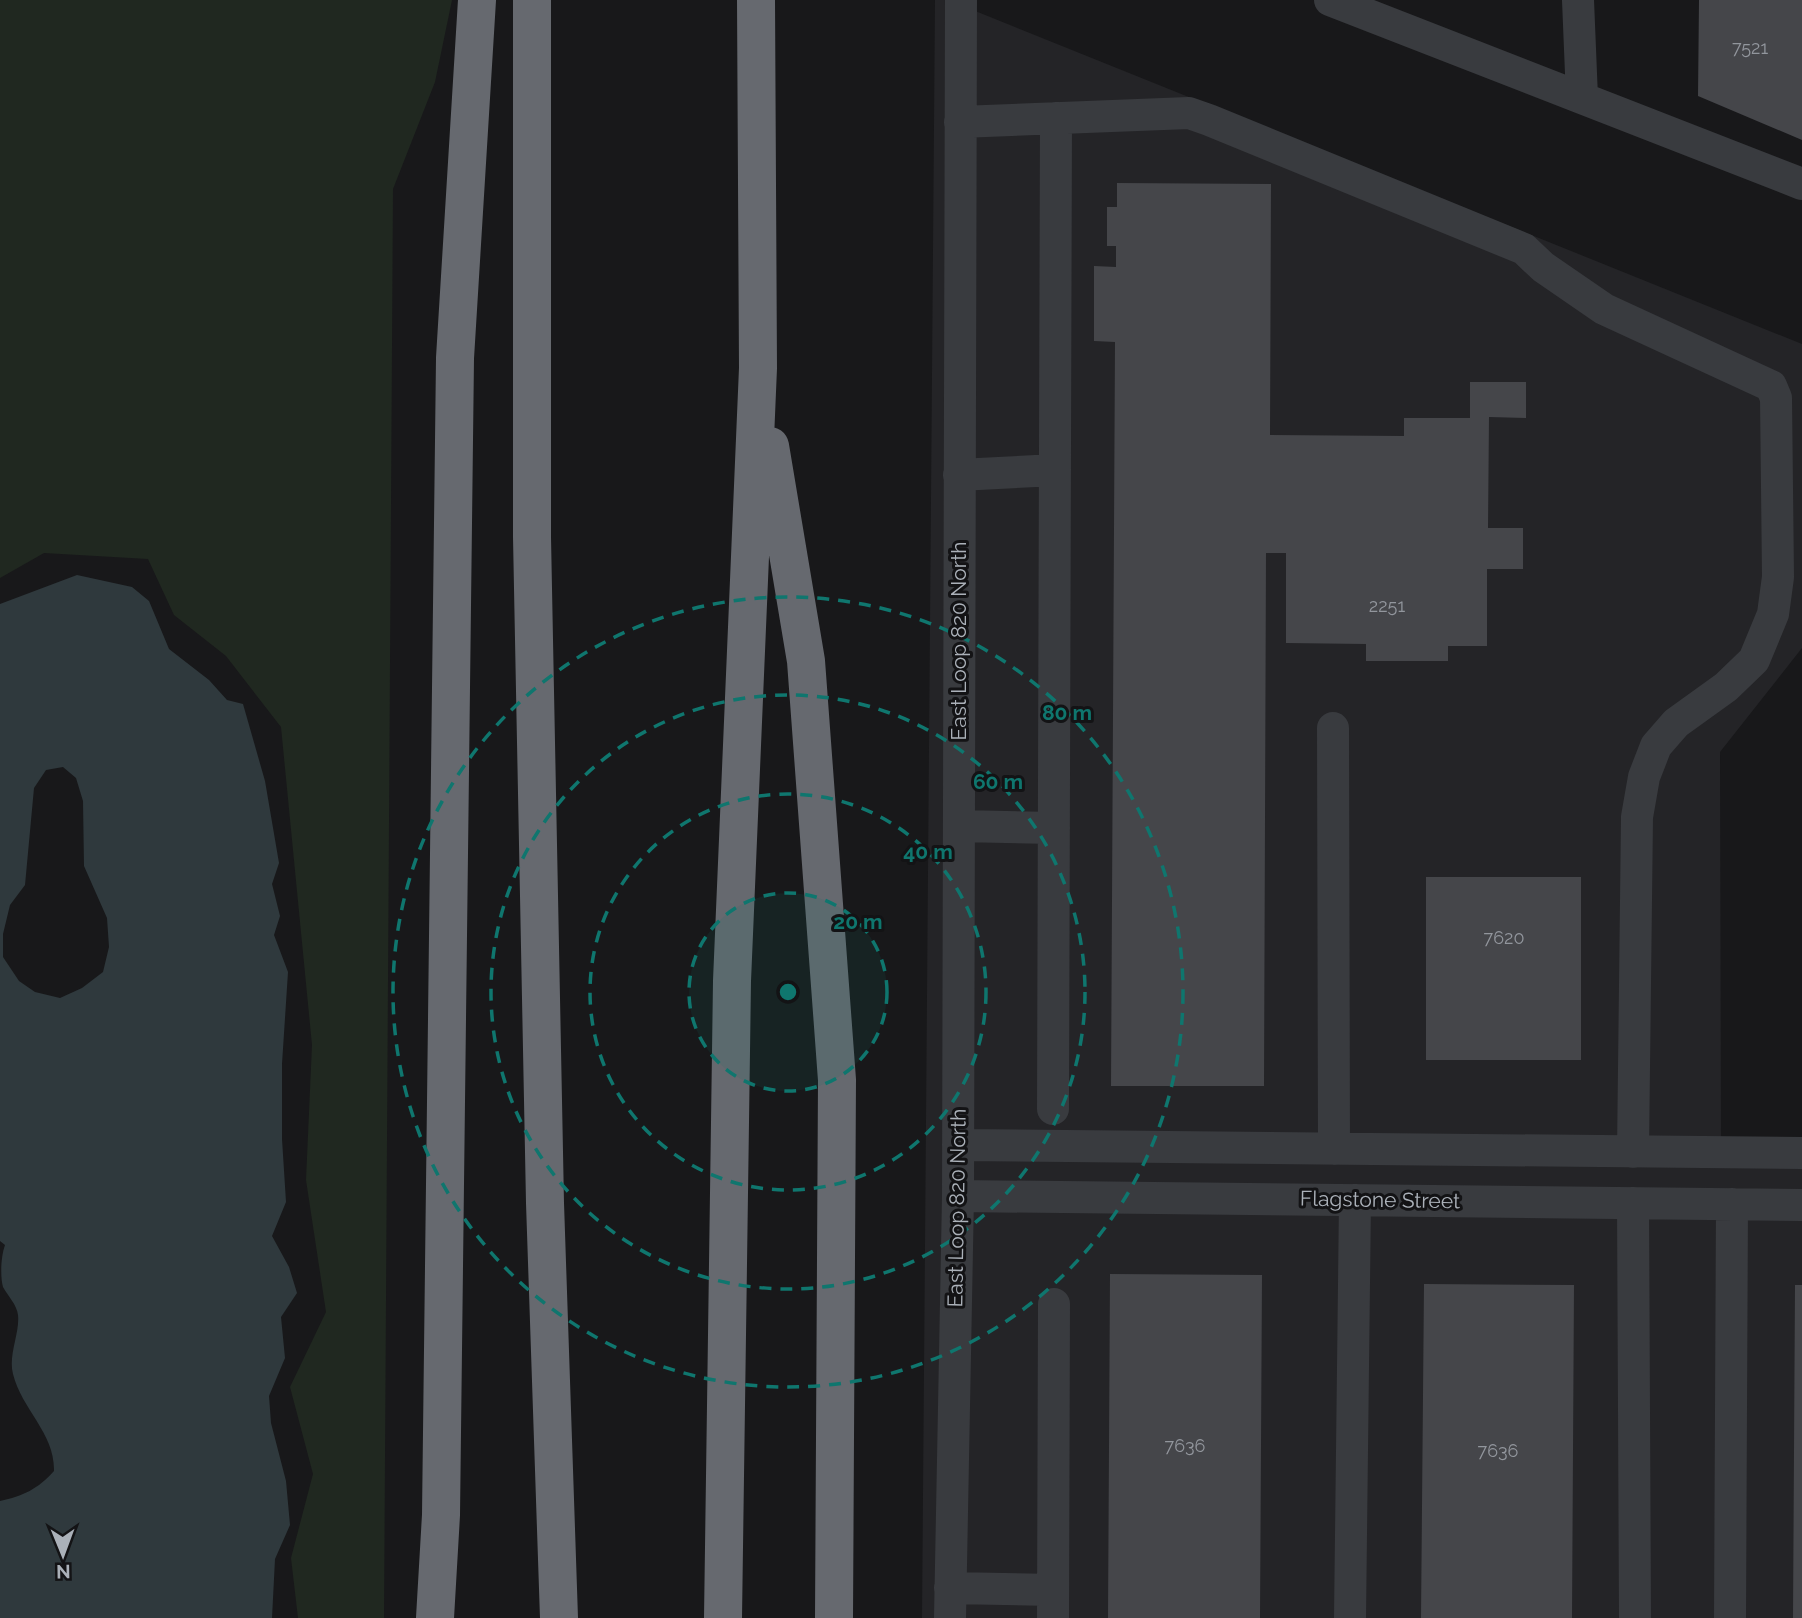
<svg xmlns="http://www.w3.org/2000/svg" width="1802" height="1618" viewBox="0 0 1802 1618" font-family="Raleway,sans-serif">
<rect width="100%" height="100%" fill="#18181a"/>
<!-- built -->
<path fill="#242427" d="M935 0H948L1802 344V648L1720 752 1721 1140 1802 1141V1618H922Z"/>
<!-- green -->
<path fill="#202820" d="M0 0H452L435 82 393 189 384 1618H298L291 1558 313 1474 290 1387 326 1312 306 1180 312 1045 281 727 226 656 174 615 148 559 44 553 0 578Z"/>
<!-- water -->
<path fill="#2f393d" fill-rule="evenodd" d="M77 575 132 587 149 601 169 649 209 680 227 700 243 704 265 781 279 863 272 884 280 916 274 935 288 972 282 1064V1139L286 1202 272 1236 289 1267 297 1293 281 1317 285 1358 269 1396 271 1423 286 1481 290 1525 275 1559 272 1618H0V1501C23 1496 38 1489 54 1471 55 1433 22 1410 13 1374 8 1355 20 1333 18 1315 17 1305 8 1296 3 1287 0 1276 1 1256 5 1245L0 1241V604ZM63 767 76 778 83 801 84 866 107 918 109 947 103 972 82 988 60 998 35 992 19 981 3 957V934L10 905 25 885 34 788 46 770Z"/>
<!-- building -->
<path fill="#45464a" d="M1699 0H1802V140L1698 96Z
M1117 183 1271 184 1270 435 1404 436V418H1470V382H1526V418L1489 417 1488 528H1523V569H1487V646H1448V661H1366V644L1286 643V553H1266L1264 1086H1111L1115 342 1094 341V266L1116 267V246H1107V207H1117Z
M1426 877H1581V1060H1426Z
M1110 1274 1262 1275 1260 1618H1108Z
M1424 1284 1574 1285 1572 1618H1421Z
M1795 1285H1802V1618H1793Z"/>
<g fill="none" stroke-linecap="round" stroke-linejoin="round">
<!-- minor -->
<path stroke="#393b3f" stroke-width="32" d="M1330 0 1802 184
M1578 0 1582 98
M960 122 1189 113 1209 120 1524 249 1543 267 1604 309 1771 386 1776 398 1778 577 1773 614 1754 660 1726 687 1676 723 1656 746 1644 777 1637 817 1633 1152
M959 475 1055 470
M1333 728 1334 1149
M959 826 1054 828
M1053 1109 1056 118
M958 1145 1802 1153
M958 1196 1802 1205
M1633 1203 1635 1618
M950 1588 1053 1590
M950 1618 958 1196 961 0
M1053 1618 1054 1304
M1350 1618 1355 1200
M1730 1618 1732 1204"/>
<!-- highway -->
<path stroke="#66696f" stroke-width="38" d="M532 0V537L545 1203 559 1618
M770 446 806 661 837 1080 834 1618
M435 1618 441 1515 455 358 477 0
M723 1618 732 981 758 368 756 0"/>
</g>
<!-- distance rings -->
<circle cx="788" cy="992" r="99" fill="#0f766e" fill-opacity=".12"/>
<g fill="none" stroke="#0f766e" stroke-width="3.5" stroke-dasharray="12 9">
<circle cx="788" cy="992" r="99"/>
<circle cx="788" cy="992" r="198"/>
<circle cx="788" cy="992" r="297"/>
<circle cx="788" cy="992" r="395"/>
</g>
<g text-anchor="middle" stroke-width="6" stroke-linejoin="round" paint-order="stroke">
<!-- number labels -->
<g font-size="18" fill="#92969d">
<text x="1750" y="54">7521</text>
<text x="1387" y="612">2251</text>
<text x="1504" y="944">7620</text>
<text x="1185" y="1452">7636</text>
<text x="1498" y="1457">7636</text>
</g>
<!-- street labels -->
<g font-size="21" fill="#abb1b9" stroke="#131315">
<text transform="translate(959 641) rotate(-90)" y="7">East Loop 820 North</text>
<text transform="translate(1380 1200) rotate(1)" y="7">Flagstone Street</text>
<text transform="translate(957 1208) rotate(-89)" y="7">East Loop 820 North</text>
</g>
</g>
<circle cx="788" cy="992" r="10" fill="#0f766e" stroke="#131315" stroke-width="3.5"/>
<g font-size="21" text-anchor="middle" font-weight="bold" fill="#0f766e" stroke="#131315" stroke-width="6" stroke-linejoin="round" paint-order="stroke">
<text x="1067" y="720">80 m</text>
<text x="998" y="789">60 m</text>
<text x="928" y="859">40 m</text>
<text x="858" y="929">20 m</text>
</g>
<!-- north arrow -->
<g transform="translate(63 1555) rotate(179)" stroke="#131315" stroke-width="5" paint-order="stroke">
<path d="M0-5L12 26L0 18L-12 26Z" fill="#abb1b9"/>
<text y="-10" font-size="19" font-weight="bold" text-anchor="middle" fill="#abb1b9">N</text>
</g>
</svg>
